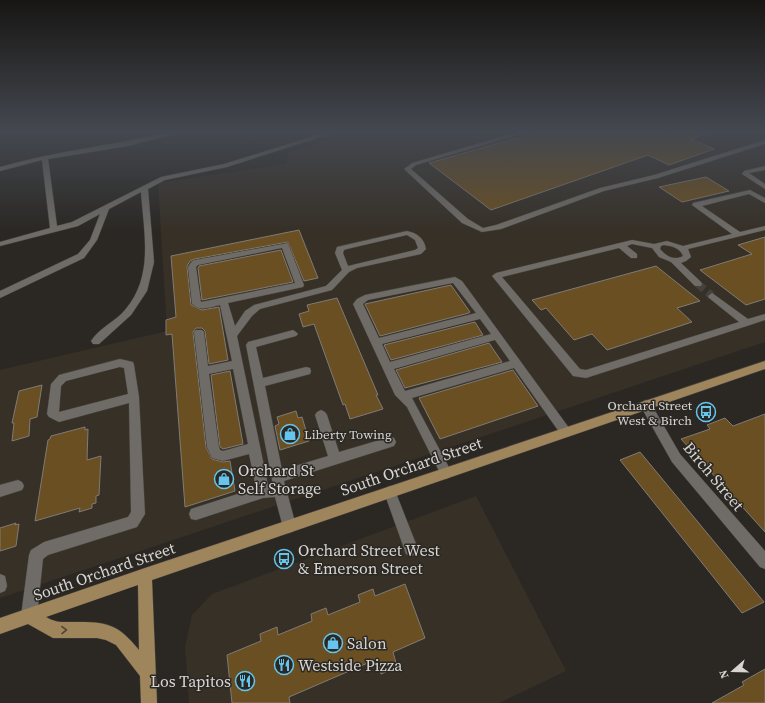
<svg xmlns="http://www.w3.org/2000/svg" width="765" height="703" viewBox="0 0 765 703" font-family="'Source Serif 4',serif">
<rect width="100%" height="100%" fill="#2b2824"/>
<!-- built -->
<path fill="#363027" d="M349 132H765V342L0 598V370L167 331 158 183 286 164 288 153Z
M476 496 566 671 499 703H189L185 647 192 615 212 594Z"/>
<!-- building -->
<path fill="#6a4f22" stroke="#7f7b76" d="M538 132H663L669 135 676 132H705L706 134 691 139 714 149 669 165 648 155 491 210 429 163Z
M706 177 729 191 682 202 659 187Z
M299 230 318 278 304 281 288 242 195 259 190 261 187 266 191 305 202 310 219 307 228 360 209 364 205 331 202 328H196L193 332 206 447 212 459 223 462 230 461 235 491 185 507 172 334 166 335V320L176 317 171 256Z
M765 237V299L746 305 700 270 752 254 738 245Z
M281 250 293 282 202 300 198 268 199 266Z
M656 266 700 301 677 308 692 322 607 350 592 334 574 340 546 308 541 310 532 300Z
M451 285 470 312 469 313 380 336 365 304Z
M337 298 378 395H376L383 409 350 419 345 404 343 405 314 324 303 327 299 314 309 311 307 305Z
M475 322 483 335 391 360 384 345Z
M489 343 502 362 405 388 396 370Z
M513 370 538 406 440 439 419 398Z
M230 371 243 444 223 449 220 447 211 375Z
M42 385 37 417 30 419 29 436 12 441 14 423H12L19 391Z
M296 411 298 418 302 417 309 441 280 450 275 426 279 424 277 417Z
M765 414V532L681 439 710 429 707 425 725 418 733 426Z
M85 427V430L88 429 87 460 101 456 99 495 96 496V503L92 504V508L79 512 80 508 35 521 48 440 50 439 51 436Z
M640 452 731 562 764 602 742 613 620 460Z
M16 523 15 525 19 524 16 546 0 551V528Z
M405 584 425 638 393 652 397 667 381 674 377 659 289 697 290 703H232L227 655 261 641 260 634 277 627 278 635 312 621 311 614 326 608 328 615 360 602 358 595 373 589 375 596Z
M765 669V703H712L744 685 742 682Z"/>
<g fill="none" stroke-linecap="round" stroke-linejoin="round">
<!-- minor-tunnel -->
<path stroke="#45423e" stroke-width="8" stroke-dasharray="8 4.5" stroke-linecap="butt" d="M698 284 712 296"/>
<!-- minor casing -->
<g stroke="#464440" stroke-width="1">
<path id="minor" d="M171 132H182L128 146 48 159 57 226 72 222 161 177 224 164 327 132H336L227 167 165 180 148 189 154 262 147 291 131 315 99 344H93L91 341C99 328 116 321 125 310 154 276 144 234 141 192L109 209 97 240 84 258 0 298V291L78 254 90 240 100 214 78 226 0 246V242L50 228 42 160 0 171V167C56 151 114 145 171 132Z
M518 132H528L416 165 411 169 468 219 483 228 496 225 600 188 654 175 765 140V144L658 178 604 191 501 229 482 232 462 223 404 169 412 163Z
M765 166V170L749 173 765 184V189L742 174 744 171Z
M750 190 765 198V203L749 194 702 206 740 232 765 226V230L688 249 691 257 686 261 681 263 701 282 702 284 701 286H695L671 262 659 257 652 248 632 244 627 246 637 254V258H631L619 248 502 277 580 369 586 370 739 322 709 298 708 296 712 293 748 319 765 314V320L750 325 586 378 573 376 492 276 496 273 632 240 654 244 667 241 683 246 732 234 692 205 693 203ZM664 245C672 246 680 248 683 256 674 261 666 256 660 249L661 246Z
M407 231C417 233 424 238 426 249L421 254 357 268 349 272 332 290 260 309 252 316 237 336 268 485H273L246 345 248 342 293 330 296 332 298 334 296 336 256 347 263 378 306 367 310 368 311 371 310 374 265 386 282 470 328 456 315 415 317 412 321 410 325 412 327 415 339 452 390 437 394 438 396 442 394 446 284 481 296 526 294 531 289 533 284 531 275 497 263 498 196 520 191 519 189 514 191 509 256 488 249 454 223 461 212 458 207 447 194 332 196 330H202L204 332 208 366 232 361 220 305C210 307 200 312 192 304L188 267C190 264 191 261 195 260L288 243 304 285 303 287 228 303 235 326 245 311 254 305 326 286 342 270 335 253 337 247ZM407 235 415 240 418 248 415 250 348 266 343 253 344 250 347 249ZM282 248 295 283 201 302 196 267 198 265ZM233 369 248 444 223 451 220 450 219 447 209 374Z
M455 277 462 281 572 432 570 436 566 437 562 436 514 368 412 398 452 473 450 477 446 479 442 477 407 407 395 395 353 304 357 299 365 295ZM453 283 476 313 379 338 363 304 368 300ZM480 319 491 334 390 362 382 344ZM495 340 510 361 405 391 394 369Z
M120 359 133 362 134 365 139 397 145 514 137 527 48 555 43 559 37 616 34 621 29 624 24 621 21 616 29 555 31 550 44 542 128 517 131 512 129 403 59 422 49 417 47 414 51 384 59 375ZM120 367 124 368 128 394 59 412 61 386 66 381Z
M646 400 650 402 680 454 765 551V569L760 567 672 462 640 405 642 402Z
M18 480 22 482 24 486 22 490 0 497V485Z
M390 486 394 488 418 549 416 554 411 556 406 554 384 492 386 488Z
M0 574 5 576 7 586 5 591 0 593Z"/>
</g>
<!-- major casing -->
<g stroke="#464440" stroke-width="1">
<path id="major" d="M765 361V369L152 580 157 703H141L140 676 116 645 106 640 97 638H53L28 624 0 634V618L145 568ZM138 585 139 650C117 623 107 622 73 622 62 622 56 623 46 617Z"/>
</g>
<!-- minor -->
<use href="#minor" fill="#6f6c67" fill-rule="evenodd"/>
<!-- major -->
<use href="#major" fill="#9e855c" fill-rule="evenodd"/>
</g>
<!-- one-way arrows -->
<defs><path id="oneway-chevron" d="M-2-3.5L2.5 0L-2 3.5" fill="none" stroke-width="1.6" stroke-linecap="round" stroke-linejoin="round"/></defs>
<use stroke="#4e4435" href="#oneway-chevron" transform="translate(64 630) rotate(-1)"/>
<!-- sky -->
<linearGradient id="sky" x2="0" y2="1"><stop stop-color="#181614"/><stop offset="0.57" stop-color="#444850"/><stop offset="1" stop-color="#444850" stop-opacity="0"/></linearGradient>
<rect width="765" height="231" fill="url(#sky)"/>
<!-- icons -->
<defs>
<g id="bus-ring" transform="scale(1)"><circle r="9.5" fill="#2b2824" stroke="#65c5ee" stroke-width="1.5"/><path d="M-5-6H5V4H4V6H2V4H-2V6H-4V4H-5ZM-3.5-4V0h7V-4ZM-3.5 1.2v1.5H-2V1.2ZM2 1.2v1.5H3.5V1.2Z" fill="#65c5ee"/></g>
<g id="shop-ring" transform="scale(1)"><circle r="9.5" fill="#2b2824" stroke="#65c5ee" stroke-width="1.5"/><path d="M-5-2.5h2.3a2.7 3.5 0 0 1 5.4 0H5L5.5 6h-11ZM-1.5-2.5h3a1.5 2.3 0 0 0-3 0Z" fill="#65c5ee"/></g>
<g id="restaurant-ring" transform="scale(1)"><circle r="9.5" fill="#2b2824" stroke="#65c5ee" stroke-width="1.5"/><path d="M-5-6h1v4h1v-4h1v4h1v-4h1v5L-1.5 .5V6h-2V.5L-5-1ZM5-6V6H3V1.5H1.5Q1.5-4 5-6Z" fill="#65c5ee"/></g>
</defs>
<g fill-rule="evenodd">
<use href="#bus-ring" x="706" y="412"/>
<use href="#shop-ring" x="290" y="434"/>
<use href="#shop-ring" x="224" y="479"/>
<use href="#bus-ring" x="284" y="559"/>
<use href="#shop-ring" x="333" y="643"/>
<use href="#restaurant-ring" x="284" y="665"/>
<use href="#restaurant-ring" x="245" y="681"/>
</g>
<g text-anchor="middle" stroke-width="3" stroke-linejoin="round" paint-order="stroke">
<!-- poi labels -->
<g font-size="13" fill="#d7d5d2" stroke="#2b2824" text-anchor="end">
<text x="692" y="410">Orchard Street<tspan x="692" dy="15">West &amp; Birch</tspan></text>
<text x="304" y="439" text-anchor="start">Liberty Towing</text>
</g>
<!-- near-street labels -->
<g font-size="16" fill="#d7d5d2" stroke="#2b2824">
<text transform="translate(411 466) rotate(-19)" y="6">South Orchard Street</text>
<text transform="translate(714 476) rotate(50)" y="6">Birch Street</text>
<text transform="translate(104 571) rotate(-19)" y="6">South Orchard Street</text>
</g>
<!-- near-poi labels -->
<g font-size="16" fill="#d7d5d2" stroke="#2b2824" text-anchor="start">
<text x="238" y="476">Orchard St<tspan x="238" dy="18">Self Storage</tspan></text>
<text x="298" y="556">Orchard Street West<tspan x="298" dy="18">&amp; Emerson Street</tspan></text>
<text x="347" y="649">Salon</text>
<text x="298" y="671">Westside Pizza</text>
<text x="231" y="687" text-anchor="end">Los Tapitos</text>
</g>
</g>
<!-- north arrow -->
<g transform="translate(733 671) rotate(250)" stroke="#2b2824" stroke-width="3" paint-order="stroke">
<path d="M0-3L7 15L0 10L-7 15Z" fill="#d7d5d2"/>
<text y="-6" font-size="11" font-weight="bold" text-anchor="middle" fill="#d7d5d2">N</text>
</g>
</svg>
